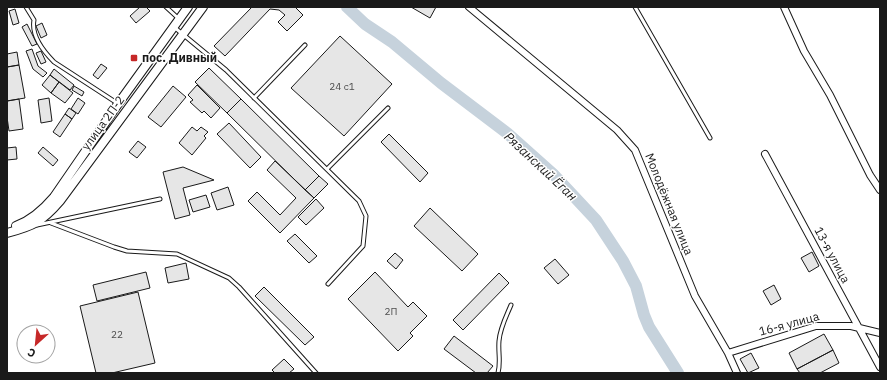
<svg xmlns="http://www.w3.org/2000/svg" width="887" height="380" viewBox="0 0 887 380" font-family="'IBM Plex Sans',sans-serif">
<rect width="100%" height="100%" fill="#fff"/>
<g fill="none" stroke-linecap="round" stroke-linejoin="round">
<!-- river -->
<path stroke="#c6d2dc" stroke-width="12" d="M347 7 365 24 392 42 441 83 507 133 554 175 596 220 623 261 636 286 644 315 649 327 678 373"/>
</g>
<!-- building -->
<path fill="#e6e6e6" stroke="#1a1a1a" d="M140 7H146L150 11 136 23 130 16Z
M252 7H295L303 15 287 31 278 22 285 15 279 10 270 9 225 56 214 46Z
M411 7H436L430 18Z
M15 9 19 23 13 25 9 11Z
M42 23 47 35 41 38 36 26Z
M27 24 37 44 32 46 22 27Z
M340 36 392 84 344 136 291 88Z
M32 49 38 66 47 73 43 77 33 69 26 51Z
M41 51 46 62 41 64 36 53Z
M17 52 19 65 7 67V54Z
M101 64 107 68 98 79 93 75Z
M19 65 25 98 7 101V67Z
M209 68 241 99 227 113 195 82Z
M54 69 74 85 70 90 50 75Z
M50 75 59 82 51 93 42 85Z
M59 82 73 93 65 103 51 93Z
M197 85 220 108 211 118 204 111 202 113 190 102 193 100 188 95Z
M74 86 84 92 82 96 72 90Z
M173 86 186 97 161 127 148 117Z
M49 98 52 121 41 123 38 100Z
M78 98 85 103 78 114 71 109Z
M19 99 23 129 9 131 7 117V101Z
M241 99 319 176 305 190 227 113Z
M69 108 76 113 72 119 65 114Z
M65 114 72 119 60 137 53 132Z
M229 123 261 157 250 168 217 134Z
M192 127 197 131 201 127 208 132 204 136 206 138 192 155 179 143Z
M389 134 428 173 420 182 381 142Z
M138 141 146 147 137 158 129 152Z
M16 147 17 159 7 160V148Z
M43 147 58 160 53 166 38 153Z
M275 161 314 198 280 233 248 201 257 192 280 215 296 198 267 170Z
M183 167 214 180 183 188 190 215 175 219 163 172Z
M319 176 328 184 314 198 305 190Z
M228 187 234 205 217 210 211 193Z
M206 195 210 207 193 212 189 200Z
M316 199 324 208 306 225 298 217Z
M430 208 478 254 462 271 414 226Z
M295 234 317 256 309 263 287 241Z
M812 252 819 266 809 272 801 258Z
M395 253 403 260 396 269 387 261Z
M555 259 569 275 558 284 544 268Z
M186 263 189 279 168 283 165 268Z
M146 272 150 288 97 301 93 285Z
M375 272 408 307 413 302 427 316 410 333 413 336 398 351 348 299Z
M499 273 509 283 463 330 453 320Z
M774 285 781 299 771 305 763 291Z
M264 287 314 337 305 345 255 296Z
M138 292 155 363 112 373H96L80 306Z
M824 334 833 350 797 369 789 353Z
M454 336 493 366 487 373H476L444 349Z
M833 350 839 363 820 373H800L797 369Z
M751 353 759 368 748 373 740 359Z
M284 359 294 369 289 373H275L272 370Z"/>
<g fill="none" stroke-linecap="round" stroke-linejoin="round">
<!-- lane casing -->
<g stroke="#1a1a1a" stroke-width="5">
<path id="lane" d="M26 7 34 20C31 36 43 51 54 62L117 103
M166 7 178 18
M635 7 710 138
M174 27 226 70 359 201 366 216 363 246 328 284
M254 98 305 45
M327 169 388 108
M51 223 114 247 127 251 177 254 229 278 239 287 316 373
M37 225 160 199
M498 373C501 362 498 353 499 341 500 328 506 317 511 305"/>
</g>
<!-- street casing -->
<g stroke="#1a1a1a" stroke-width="8">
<path id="street" d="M469 7 617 130 635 150 695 296 728 353 737 373
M784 7 804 51 830 95 870 175 880 190
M765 154 880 367
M728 353 816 326H851L880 333"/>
</g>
<!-- secondary casing -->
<g stroke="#1a1a1a" stroke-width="10">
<path id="secondary" d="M16 226C32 220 43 210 54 197L118 104 188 7
M7 233C33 226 42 222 60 201L203 7"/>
</g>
<!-- lane -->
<use href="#lane" stroke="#fff" stroke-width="3"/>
<!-- street -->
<use href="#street" stroke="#fff" stroke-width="6"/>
<!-- secondary -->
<use href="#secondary" stroke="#fff" stroke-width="8"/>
</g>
<!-- markers -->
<rect fill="#c62828" stroke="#fff" stroke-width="1.5" x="130" y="54" width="8" height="8" rx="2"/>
<g text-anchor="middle" stroke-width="3" stroke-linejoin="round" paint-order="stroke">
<!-- number labels -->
<g font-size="10" fill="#4d4d4d">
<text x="342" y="90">24 с1</text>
<text x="391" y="315">2П</text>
<text x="117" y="338">22</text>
</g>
<!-- poi labels -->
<g font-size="12" font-weight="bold" fill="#1a1a1a" stroke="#fff" text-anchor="start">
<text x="142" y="62">пос. Дивный</text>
</g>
<!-- street labels -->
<g font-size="12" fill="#1a1a1a" stroke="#fff">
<text transform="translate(103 123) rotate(-54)" y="4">улица 2П-2</text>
<text transform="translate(669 204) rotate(68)" y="4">Молодёжная улица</text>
<text transform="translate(832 255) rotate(62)" y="4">13-я улица</text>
<text transform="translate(789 324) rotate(-15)" y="4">16-я улица</text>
</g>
<!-- water labels -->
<g font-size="13" font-style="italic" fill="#1a1a1a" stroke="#fff">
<text transform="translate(541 166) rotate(43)" y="5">Рязанский Ёган</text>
</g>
</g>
<!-- border -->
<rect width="887" height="380" fill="none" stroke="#1a1a1a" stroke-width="16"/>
<!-- north arrow -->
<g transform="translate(36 344) rotate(207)"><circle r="19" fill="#ffffff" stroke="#a3a3a3"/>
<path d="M0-3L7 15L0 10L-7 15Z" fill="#c62828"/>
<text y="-6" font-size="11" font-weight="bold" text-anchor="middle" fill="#1a1a1a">С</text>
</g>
</svg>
